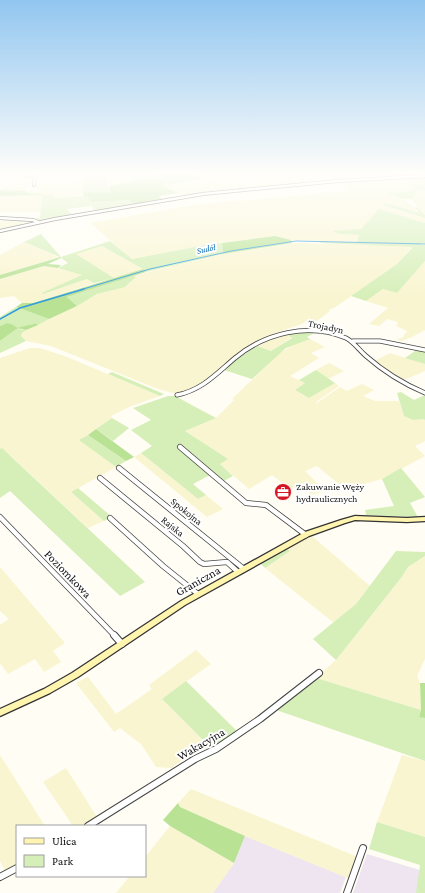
<svg xmlns="http://www.w3.org/2000/svg" width="425" height="893" viewBox="0 0 425 893" font-family="'Crimson Pro',serif">
<rect width="100%" height="100%" fill="#fffdf4"/>
<!-- industrial -->
<path fill="#eee5f0" d="M245 836 346 877 340 893H213L234 863Z
M367 854 423 871 417 893H353Z"/>
<!-- farmland -->
<path fill="#f9f5d0" d="M13 175 31 176 26 191H38L35 182 83 181 84 196 53 198 42 196 40 212H0V196L42 195V194L25 193V191L1 190 4 185H13L16 178 12 177Z
M31 175H98L90 177 38 179V175Z
M104 175H139L118 178 121 185 109 186Z
M231 175H236L247 188 185 196 167 188 173 184 202 178 206 180Z
M249 175H298L306 183 261 187 257 186Z
M407 178 414 190 386 193 404 199 421 213 386 203 383 205 425 218V223L379 209 361 229 332 231 340 234 359 235 357 242 291 240 275 236 210 244 132 259 90 223 201 204 348 191 337 182Z
M416 190H424L425 192V215L411 199 416 192Z
M7 220H23L22 225 0 231V222Z
M24 242 58 257 0 275V255Z
M295 243 413 246 397 264 334 308 328 310 330 311 317 321 309 319 302 324 275 333 244 349 232 358 217 373 198 388 181 393H173L158 389 51 346 26 341 21 336 22 333 26 330 77 306 97 294 128 285 135 277 133 276 223 254Z
M102 246 143 269 114 278 75 254Z
M425 261V330L412 337 402 341 396 340 403 337 407 331 396 326 398 322 387 319 379 326 369 324 388 308 366 301 383 289 397 293Z
M45 266 67 270 82 275 43 294 87 279 94 283 33 303H22L14 296 0 298V279Z
M286 333 292 337 271 351 257 346 271 338Z
M310 339 325 347 311 353 319 358 290 376 305 383 295 390 309 398 335 383 339 386 316 402 317 403 340 387 347 391 362 384 374 390 363 396 375 401H399L404 416 413 420 423 419 425 420V441L415 446 425 456 382 479 345 489 317 466 305 471 325 491 311 495 301 485 290 489 272 475 249 489 220 464 227 459 185 431 216 418 234 400 232 399 279 354 293 345Z
M30 348H40L67 357 160 396 129 407 111 416 112 418 80 440 116 467 71 492 104 521 88 528 10 455 0 449V358Z
M390 353 425 364V371L404 380 374 361Z
M329 363 344 371 328 379 316 370Z
M141 453 198 499 206 495 223 509 207 517 134 457Z
M312 536 370 586 356 604 334 623 265 568 290 551 287 549Z
M425 556V659L417 676 420 683 421 710 316 678 336 660 401 578 408 567Z
M0 567 65 643 53 651 61 662 44 672 35 659 8 674 0 663V625L9 619 0 611Z
M196 650 211 664 162 699 210 747 192 753 171 768 156 767 141 744 120 728 114 732 76 683 88 677 116 714 152 689 149 685Z
M0 755 45 826H17V866L5 871 0 861Z
M402 755 425 761V837L377 822Z
M66 768 97 817 83 826H73L43 782Z
M191 789 358 857 350 879 245 836 180 807 178 803Z
M170 826 234 863 213 893H116L130 876H145V857Z"/>
<!-- green -->
<path fill="#d6efb8" d="M104 175 110 192 103 194 83 192V181L92 176Z
M139 175H141L139 177 157 175 173 184 167 188 134 183 121 185 119 180 125 181 134 178 132 176Z
M425 177V192L424 190H417L416 192 411 199H404L385 193 414 190 407 178Z
M42 195H53L54 198 87 196 90 201 93 202 129 200 133 204 95 211 91 206 67 209 72 214 38 220 29 219 40 218Z
M386 203 420 213 415 207H417L425 215V218L383 205Z
M379 209 425 223V244L421 243V245H425V261L397 293 383 289 366 301 351 296 397 264 413 247 321 243 320 241 357 242 359 235 340 234 332 231 361 229Z
M41 234 61 257 110 241 132 259 210 244 222 243 223 254 146 272 143 269 102 246 76 254 114 278 94 283 87 279 43 294 42 293 82 275 58 268 68 263 60 257 24 242Z
M133 276 136 277 125 287 97 294 77 306 67 297Z
M16 307 49 319 38 325 36 323 19 329 26 330 22 333 21 336 26 341 0 353V341L18 328 7 323 0 326V317Z
M316 332 307 337 310 339 286 348 252 379 224 370 235 360 257 346 271 351 292 338 286 333Z
M418 349 425 351V364L405 358Z
M316 370 335 383 309 398 295 390 305 383 299 380Z
M112 372 164 394 160 396 108 374Z
M401 392 414 400 425 395V420L423 419 413 420 404 416 397 393Z
M168 396H175L216 418 185 431 228 459 220 464 233 476 220 483 210 475 193 484 206 495 198 499 141 453 152 446 131 430 151 420 133 408Z
M112 418 129 428 113 441 96 429Z
M88 435 126 461 116 467 79 440Z
M2 448 145 582 120 596 10 491 0 498V449Z
M401 468 425 497 410 503 418 517 366 515 365 510 394 506 382 479Z
M78 488 112 517 104 521 71 492Z
M287 549 290 551 265 568 260 563Z
M396 551 425 552V556L408 567 401 578 336 660 313 639 356 604Z
M316 678 421 710 419 716 425 718V761L276 710Z
M186 681 239 733 210 747 162 699Z
M377 822 425 837V893H416L420 865 369 849Z"/>
<!-- forest -->
<path fill="#b9e295" d="M157 175H196L202 178 173 184Z
M154 178 164 182 161 186 179 193 159 196 162 199 133 204 129 200 93 202 90 201 87 196H84L83 192 107 193 110 192 109 186Z
M0 190 25 191 26 193 42 194V195L0 196Z
M275 236 291 240 292 243 223 254 222 243Z
M60 257 61 258 48 264 61 265 58 268 44 266 0 279V275Z
M143 269 146 272 67 297 77 306 49 319 16 307 22 303H33Z
M7 323 11 324 18 328C25 325 29 326 36 323L38 325 26 330 18 328 0 341V326Z
M96 429 134 457 126 461 88 435Z
M420 683H425V718L419 717 421 710Z
M178 803 180 807 245 836 234 863 170 826 163 820Z"/>
<g fill="none" stroke-linecap="round" stroke-linejoin="round">
<!-- stream-far1 -->
<path stroke="#309bdd" stroke-width="1" d="M80 290 150 269 231 251 296 241 425 244"/>
<!-- stream -->
<path stroke="#309bdd" stroke-width="1.5" d="M0 319 20 308 84 289"/>
<!-- street-far3 casing -->
<g stroke="#444" stroke-width="4">
<path id="street-far3" d="M25 175 35 176 34 185
M0 218 33 220 38 222
M0 231 55 219 203 194 337 181 425 176"/>
</g>
<!-- street-far2 casing -->
<g stroke="#444" stroke-width="5">
<path id="street-far2" d="M353 341H380L425 350
M177 395C202 390 216 374 235 358 265 333 309 322 346 338 354 342 359 350 366 356 383 371 404 384 425 393"/>
</g>
<!-- street-far1 casing -->
<g stroke="#444" stroke-width="6">
<path id="street-far1" d="M180 447 246 503 266 505 306 535
M119 468 244 569
M100 478 183 546 200 562 204 564 227 562 238 572
M0 517 115 636
M110 518 163 566 198 594"/>
</g>
<!-- street casing -->
<g stroke="#444" stroke-width="8">
<path id="street" d="M114 635 122 644
M88 826 195 759 216 749 260 719 319 673
M0 877 17 868
M347 893 363 848"/>
</g>
<!-- secondary casing -->
<g stroke="#333" stroke-width="2.5">
<path id="secondary" d="M355 516 407 518 425 517V521L407 522 355 520 345 523 309 536 185 605 78 677 50 693 0 716V709L44 689 72 673 181 601 305 532 341 520Z"/>
</g>
<!-- street-far3 -->
<use href="#street-far3" stroke="#fff" stroke-width="2.5"/>
<!-- street-far2 -->
<use href="#street-far2" stroke="#fff" stroke-width="3.5"/>
<!-- street-far1 -->
<use href="#street-far1" stroke="#fff" stroke-width="4.5"/>
<!-- street -->
<use href="#street" stroke="#fff" stroke-width="6"/>
<!-- secondary -->
<use href="#secondary" fill="#fff5af" fill-rule="evenodd"/>
</g>
<!-- sky -->
<linearGradient id="sky" x2="0" y2="1"><stop stop-color="#92c6f0"/><stop offset="0.58" stop-color="#fffefa"/><stop offset="1" stop-color="#fffefa" stop-opacity="0"/></linearGradient>
<rect width="425" height="300" fill="url(#sky)"/>
<!-- icons -->
<defs>
<g id="office-disc" transform="scale(0.9)"><circle r="9.5" fill="#d31623" stroke="#fff"/><path d="M-6-3h4V-5.5h4V-3h4V5H-6ZM-1-4.5V-3h2v-1.5ZM-6 0V1H6V0Z" fill="#fff"/></g>
</defs>
<g fill-rule="evenodd">
<use href="#office-disc" x="283" y="492"/>
</g>
<g text-anchor="middle" stroke-width="4" stroke-linejoin="round" paint-order="stroke">
<!-- far-water labels -->
<g font-size="9" font-style="italic" fill="#096cb3" stroke="#fff">
<text transform="translate(206 249) rotate(-13)" y="3">Sudół</text>
</g>
<!-- street labels -->
<g font-size="10" fill="#111" stroke="#fff">
<text transform="translate(326 326) rotate(12)" y="4">Trojadyn</text>
<text transform="translate(187 511) rotate(39)" y="4">Spokojna</text>
<text transform="translate(173 526) rotate(39)" y="4">Rajska</text>
</g>
<!-- poi labels -->
<g font-size="10" fill="#111" stroke="#fff" text-anchor="start">
<text x="296" y="490">Zakuwanie Węży<tspan x="296" dy="12">hydraulicznych</tspan></text>
</g>
<!-- near-street labels -->
<g font-size="12" fill="#111" stroke="#fff">
<text transform="translate(68 574) rotate(46)" y="4">Poziomkowa</text>
<text transform="translate(198 581) rotate(-29)" y="4">Graniczna</text>
<text transform="translate(201 744) rotate(-30)" y="4">Wakacyjna</text>
</g>
</g>
<!-- legend -->
<rect x="16" y="825" width="130" height="52" fill="#ffffff" stroke="#a0a0a0"/>
<rect x="24" y="838" width="20" height="6" fill="#fff5af" stroke="#a0a0a0"/>
<text x="52" y="845" font-size="12" fill="#111111">Ulica</text>
<rect x="24" y="855" width="20" height="12" fill="#d6efb8" stroke="#a0a0a0"/>
<text x="52" y="865" font-size="12" fill="#111111">Park</text>
</svg>
